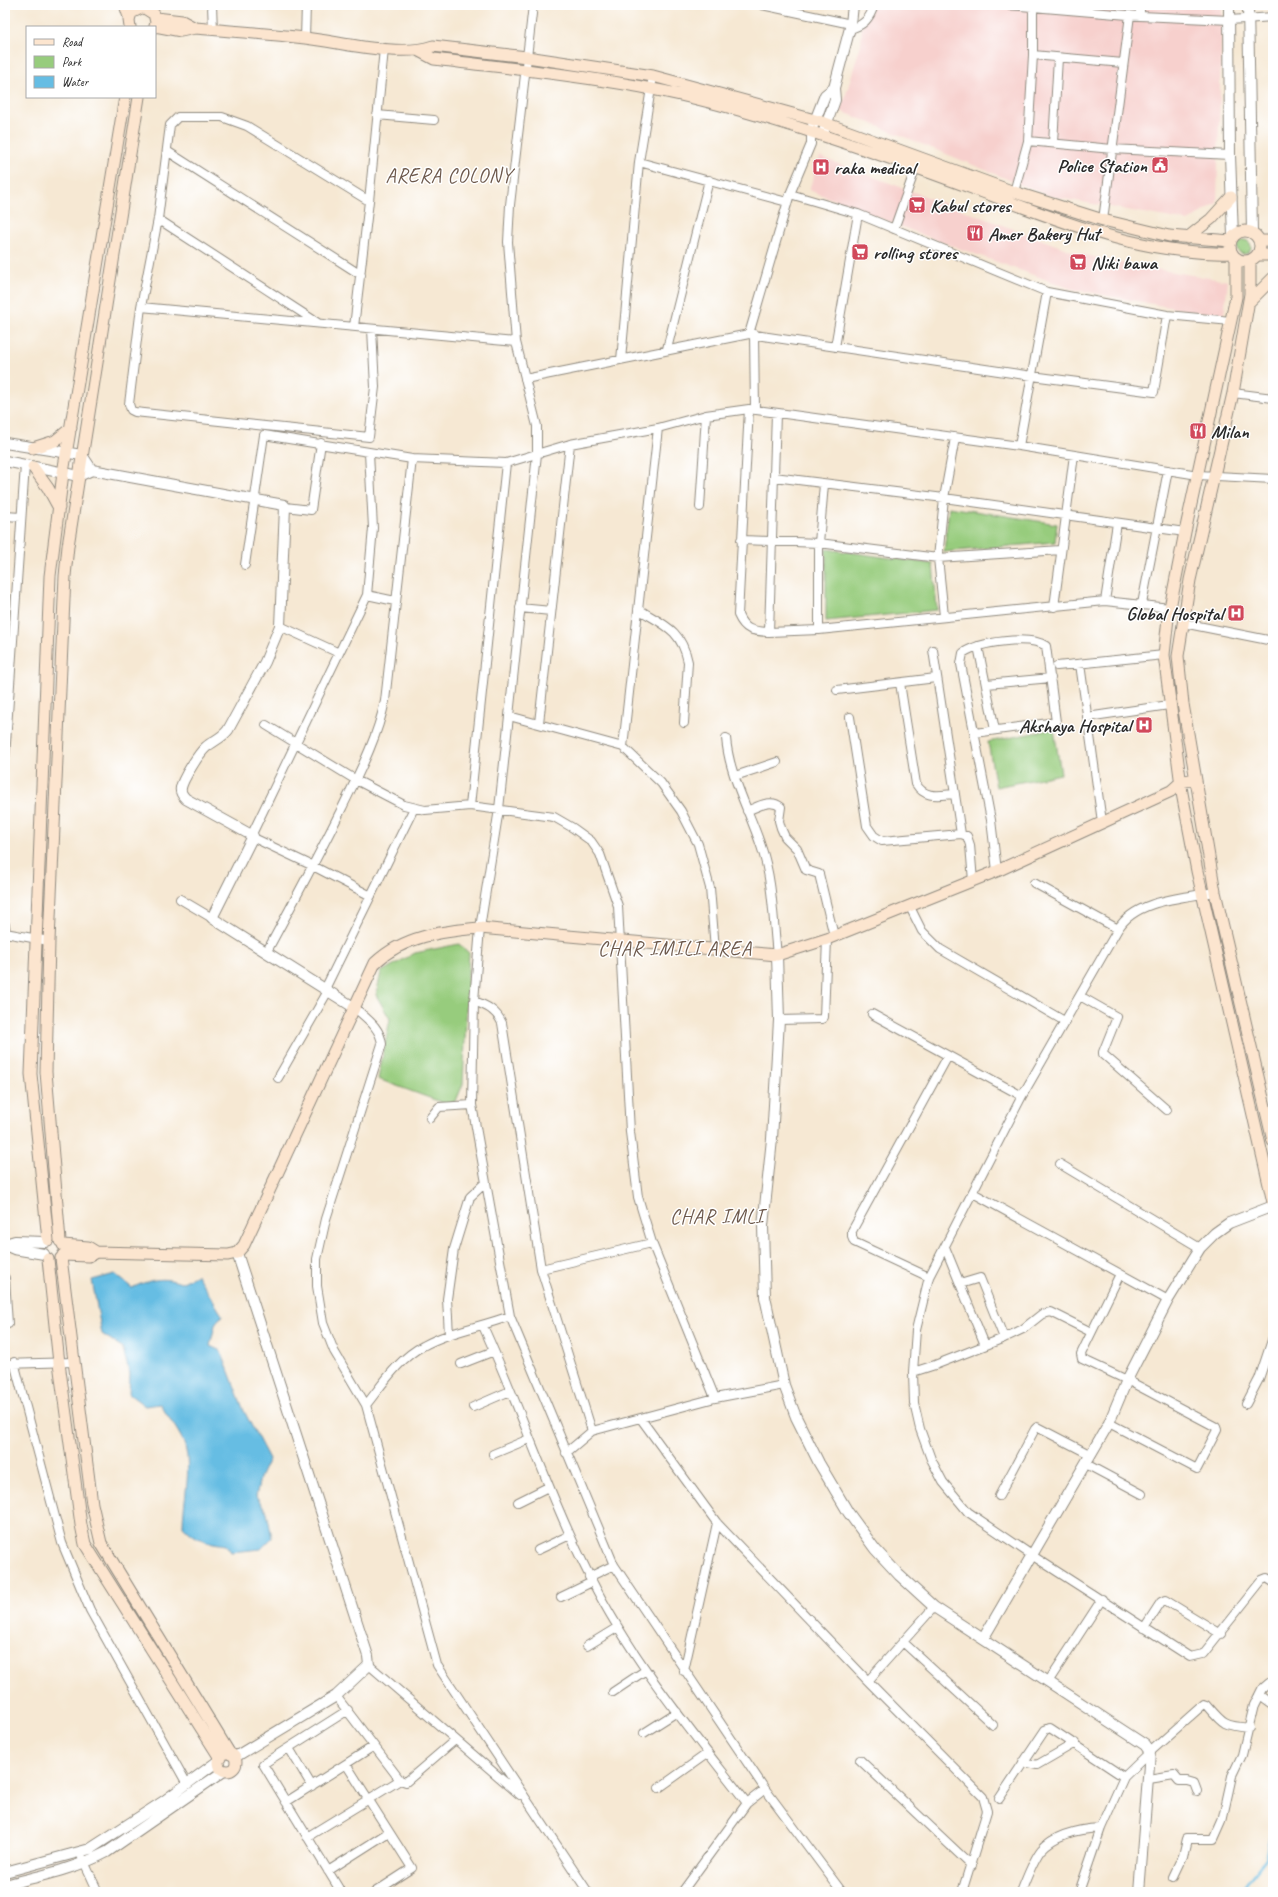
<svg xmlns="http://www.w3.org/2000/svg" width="1278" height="1897" viewBox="0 0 1278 1897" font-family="Caveat,sans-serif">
<rect width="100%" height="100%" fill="#fff"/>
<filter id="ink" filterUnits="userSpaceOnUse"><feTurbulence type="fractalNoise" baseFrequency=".025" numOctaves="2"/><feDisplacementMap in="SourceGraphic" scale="8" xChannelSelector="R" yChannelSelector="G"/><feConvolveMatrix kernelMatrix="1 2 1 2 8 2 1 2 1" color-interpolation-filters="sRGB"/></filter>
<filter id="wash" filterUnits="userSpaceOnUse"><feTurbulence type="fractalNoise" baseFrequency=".012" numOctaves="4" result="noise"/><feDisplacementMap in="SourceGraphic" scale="16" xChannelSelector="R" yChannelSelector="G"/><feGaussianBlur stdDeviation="0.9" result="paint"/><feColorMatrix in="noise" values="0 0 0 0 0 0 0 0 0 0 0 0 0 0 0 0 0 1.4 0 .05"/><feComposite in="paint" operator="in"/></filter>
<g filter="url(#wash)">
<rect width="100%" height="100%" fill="#f6e8d3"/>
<!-- built -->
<path fill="#f7d0cd" d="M863 5H1222L1217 203 1188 221 1049 196 841 111 861 44Z
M820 157 1080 254 1137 266 1228 281 1224 314 1196 312 1072 289 936 240 809 190Z"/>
<!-- green -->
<path fill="#97cc7d" stroke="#617c54" d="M1237 247a7 7 0 1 1 14 0a7 7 0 1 1-14 0Z
M949 507 1057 524 1055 542 944 552Z
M826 549 933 564 937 610 826 621Z
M1054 729 1061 774 996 787 988 742Z
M459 944 469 953 463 1084 456 1101 446 1104 378 1079 390 1019 376 995 381 972 415 953Z"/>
<!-- water -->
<path fill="#66bde3" stroke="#487487" d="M115 1274 132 1288C148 1280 163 1276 181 1283L197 1275 222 1315 215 1325 210 1346 221 1351 244 1411 269 1459 260 1478 256 1496 267 1512 272 1538 261 1549 231 1552 226 1545C207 1542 197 1541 183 1526 183 1501 192 1471 185 1446 182 1435 166 1414 160 1404L145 1406 129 1394 130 1374 122 1347 102 1334 92 1280Z"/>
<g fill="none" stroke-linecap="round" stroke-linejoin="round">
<!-- stream -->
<path stroke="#66bde3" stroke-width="2.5" d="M1239 1892 1243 1889 1266 1859 1273 1827"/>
</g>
</g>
<g filter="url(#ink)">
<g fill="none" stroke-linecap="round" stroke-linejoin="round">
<!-- minor casing -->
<g stroke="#908a7f" stroke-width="10">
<path id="minor" d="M212 5 213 30
M533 5 510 205 508 242 516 342 537 426V454L509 716 499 809 480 928 474 1001 472 1105 510 1316 614 1565 765 1789 842 1892
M762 5 851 24
M1007 5 1140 16 1230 20 1273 17
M1140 16V5
M849 29C863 26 870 19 874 5
M305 38 306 5
M1033 55 1123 63
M377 115 434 120
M1028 141 1112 149 1230 155
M1053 143 1058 58
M167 151 361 275
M639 162 787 202
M1014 192 1028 141 1033 55V8
M790 194 858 214 1047 292 1167 315 1231 321
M369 201 384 49
M158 219 318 323
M1103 220 1130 15
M894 229 916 167
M141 307 516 342
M354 327 369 201 247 126 222 117H178L170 125 158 219 141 307 129 404 131 410 135 412 369 437 375 387 372 329
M749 334 790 194 811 144V131
M754 334 755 410
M835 347 858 214
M667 349 709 180
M621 360 639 162 653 76
M525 379 749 334 1032 376 1154 392 1167 315
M1233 393 1273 398
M749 409 738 615C745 631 753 631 769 632
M776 413 769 632 819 630 1105 601 1170 608
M1019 446 1047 292
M774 477 944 498 1185 532
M285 507 311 510 321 443
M700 507 706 415
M5 516 21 517
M741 540 819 543 938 558 1061 550
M245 565 264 435 412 459 506 463 570 444 658 428 706 415 749 409 1019 446 1198 475 1273 479
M367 595 395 601
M1105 601 1117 523
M1142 604 1168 470
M1054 607 1074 455
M520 608 551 611
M638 609C664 625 681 629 688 662L684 723
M944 616 938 558 944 498 955 438
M1183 623 1273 641
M280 626 339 653
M819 630V543L824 484
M978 646 995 730
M933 650 961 834
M1080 664 1102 822
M1057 666 1164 655
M900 683 916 784C925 799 939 795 955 794
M987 684 1051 678
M837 690 936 678
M509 716 623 747 661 783 681 811 698 844 710 888 715 949
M850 717 867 826 874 836 882 841 961 834 967 836 970 845 973 881
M1087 717 1169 705
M539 723 570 444
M266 725 356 780 404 805 425 810 470 806 554 817 573 828 591 841 600 854 618 906 630 1132 638 1197 652 1243 715 1398
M975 733 1056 722 1046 646C1029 635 979 642 963 653L961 664 991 820 997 871
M726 738C729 775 749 810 761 846 773 880 773 919 777 955
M623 747 658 428
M5 758 25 465
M735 776 777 762
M470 806 506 463
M747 811C757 807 771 798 781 807L779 821 781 828 785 837 797 849 806 870 819 874 834 936
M252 834 367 595 373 528 369 453
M254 838 313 866 371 896
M1034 883 1118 929
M1215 892C1184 898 1136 899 1118 929L1022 1096 929 1277 916 1330 913 1372 914 1403 920 1429 931 1459 943 1482 968 1512 1033 1556 1190 1657 1203 1654 1262 1580 1267 1578 1273 1582
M180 899 212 918
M910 907 922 931 940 949 1066 1022
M5 925 6 933
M5 933 49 941
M266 953C292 905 318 857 342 808 359 773 377 739 385 701L412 459
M325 989 414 808
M1080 996 1117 1017 1103 1052V1054L1167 1110
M474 1001C487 1006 496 1010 502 1023L541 1269 592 1431
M355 1008C367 1019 380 1027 382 1044L326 1219 317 1259V1286L323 1323 334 1351 366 1405 437 1665 588 1892
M872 1014 1022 1096
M779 1020 822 1019 824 1017 827 939
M278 1078 328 991
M430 1118 439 1107 472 1105
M1060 1164 1200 1248
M973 1193 1168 1300
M945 1247 985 1345
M541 1269 652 1243
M929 1277 854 1242 852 1237V1231L948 1056
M5 1278 8 1324 5 1325
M960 1284 980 1278 1004 1338
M483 1326C521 1409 549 1496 590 1577 631 1659 691 1731 747 1803
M449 1335 447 1299 454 1249 470 1197 485 1183
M14 1362 62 1543 90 1610 187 1784
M5 1364 74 1362
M461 1364 494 1351
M913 1372 935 1365 1004 1338 1023 1329 1042 1314 1051 1312 1091 1332
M1246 1404 1259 1379 1273 1337
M366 1405C382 1385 399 1358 423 1346 450 1331 481 1327 510 1316
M473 1407 510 1391
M641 1419 717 1523 868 1681 983 1797 987 1811 962 1892
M1109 1423 1197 1469 1217 1430 1216 1427 1127 1380 1082 1359 1081 1354 1120 1274
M566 1453 592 1431 715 1398 784 1385
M493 1454 529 1439
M1086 1464 1142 1494
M999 1496 1035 1429 1037 1427 1091 1455
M518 1502 548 1487
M538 1550 570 1535
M589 1577 614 1565
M561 1597 592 1582
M1144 1628 1161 1602 1165 1600 1221 1634
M903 1642 993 1725
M587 1646 618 1627
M369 1665 520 1795
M684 1671 717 1523
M868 1681 934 1607
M1048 1682 1102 1599
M613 1692 646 1670
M1259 1695 1273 1705
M336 1696 400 1780 406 1782 455 1740
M644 1733 677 1712
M289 1748 312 1786
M860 1760 972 1866
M1023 1762 1037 1765 1075 1743
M346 1764 412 1868 375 1892
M1149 1779 1174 1775 1179 1781H1187L1194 1783 1197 1791
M659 1788 708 1753
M999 1799 1045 1730 1050 1728 1124 1777
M286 1802 374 1746
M307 1837 400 1780
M80 1853 98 1892
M328 1871 389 1832
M1173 1877 1183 1856 1187 1839H1214L1222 1821 1232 1776 1242 1755 1254 1705 1262 1689 1269 1683
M341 1892 263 1764 348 1710
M682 1892 747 1803 765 1789
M1021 1892C1026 1880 1033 1860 1041 1850 1055 1834 1081 1829 1101 1828
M1079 1892 1101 1828 1124 1777 1150 1752 1204 1704 1207 1705C1223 1724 1224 1726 1250 1728"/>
</g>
<!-- tertiary casing -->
<g stroke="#908a7f" stroke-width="12">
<path id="tertiary" d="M1229 5 1230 155 1233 236
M1248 5 1252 232
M811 131 825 95 834 88
M824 131 835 100 834 88 851 24 853 5
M5 443 82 455 92 470
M5 461 79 476 92 470 284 505 285 507 280 626 265 662 228 730C222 738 213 741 206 747 199 753 182 780 181 788 180 792 183 796 186 799L253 836 212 918 355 1008
M777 955 779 1020 772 1139 763 1226 765 1297 784 1385 796 1417 819 1463 848 1512 875 1549 899 1575 934 1607 1145 1745 1150 1752 1139 1892
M5 1244 15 1241 45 1242
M5 1245 14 1249 44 1254
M983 1639 1109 1423 1127 1380 1168 1300 1200 1248 1215 1233 1229 1223 1273 1206
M235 1757 336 1696 369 1665 368 1656 237 1253
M5 1872 90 1849 164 1801 218 1761
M5 1885C40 1876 75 1869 107 1852L224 1771"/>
</g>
<!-- secondary casing -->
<g stroke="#908a7f" stroke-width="13">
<path id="secondary" d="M125 5 129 17
M156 18 182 21 195 28
M155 26 181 31 195 28C232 31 269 34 305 38 341 42 400 58 433 46L527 57 653 76 822 122 1014 192 1103 220 1169 236 1231 241
M130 27 129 20 131 13 143 7 154 14 156 22 155 27
M419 51 434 59C506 68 580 75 652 89 706 99 759 115 812 132 868 150 924 170 980 191 1059 221 1146 256 1232 253
M1230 246a15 15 0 1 1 30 0a15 15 0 1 1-30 0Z
M1187 238 1211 219 1231 197
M1259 241H1273
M1257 255H1273
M1236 258V297L1185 532 1168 618 1164 655 1182 793 1197 871 1273 1202
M1250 260V294L1233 393 1190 580 1178 656 1183 704 1215 892 1273 1141
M1249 302 1273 278
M33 448 55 441 71 428
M33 467 48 488 59 508
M48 1240 31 1074 50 576 63 473 125 97
M60 1241 46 1072 49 941 65 576 68 546 139 97
M63 1245 88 1247 96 1252
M63 1255 89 1256 96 1252 228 1255 237 1253 244 1245 375 963C403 936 443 931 480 928L777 955 827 939 997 871 1171 791 1181 782 1195 779
M61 1258 92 1504 101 1543 230 1754
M48 1259 59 1363 81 1525 85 1544 220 1758
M218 1762a9 9 0 1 1 18 0a9 9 0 1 1-18 0Z"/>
</g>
<!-- minor -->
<use href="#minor" stroke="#fff" stroke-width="8"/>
<!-- tertiary -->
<use href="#tertiary" stroke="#fff" stroke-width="10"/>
<!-- secondary -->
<use href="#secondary" stroke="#fce5cf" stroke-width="11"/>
</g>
</g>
<!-- icons -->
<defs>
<g id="civic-square" transform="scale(0.9)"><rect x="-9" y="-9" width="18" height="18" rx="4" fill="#d1495b" stroke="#fff"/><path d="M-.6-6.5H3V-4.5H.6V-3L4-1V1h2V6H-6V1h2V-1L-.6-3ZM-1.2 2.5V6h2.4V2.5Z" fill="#fff"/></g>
<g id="hospital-square" transform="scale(0.9)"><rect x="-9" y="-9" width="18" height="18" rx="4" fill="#d1495b" stroke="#fff"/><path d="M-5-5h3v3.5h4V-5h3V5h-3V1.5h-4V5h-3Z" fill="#fff"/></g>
<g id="supermarket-square" transform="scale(0.9)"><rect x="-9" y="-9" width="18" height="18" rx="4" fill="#d1495b" stroke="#fff"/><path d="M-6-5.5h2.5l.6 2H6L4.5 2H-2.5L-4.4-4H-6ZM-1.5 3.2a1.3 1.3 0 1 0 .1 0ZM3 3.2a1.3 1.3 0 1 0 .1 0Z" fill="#fff"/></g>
<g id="restaurant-square" transform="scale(0.9)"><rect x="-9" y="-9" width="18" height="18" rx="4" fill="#d1495b" stroke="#fff"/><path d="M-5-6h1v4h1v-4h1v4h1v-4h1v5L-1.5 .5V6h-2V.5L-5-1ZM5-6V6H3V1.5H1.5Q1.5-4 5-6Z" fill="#fff"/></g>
</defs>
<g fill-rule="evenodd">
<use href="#civic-square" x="1160" y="165"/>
<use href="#hospital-square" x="821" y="167"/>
<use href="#supermarket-square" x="917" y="205"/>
<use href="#restaurant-square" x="975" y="233"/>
<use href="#supermarket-square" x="860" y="252"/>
<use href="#supermarket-square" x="1078" y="262"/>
<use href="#restaurant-square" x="1198" y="431"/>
<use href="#hospital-square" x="1236" y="613"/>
<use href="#hospital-square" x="1144" y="725"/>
</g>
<g text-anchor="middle" stroke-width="3" stroke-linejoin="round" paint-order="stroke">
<!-- poi labels -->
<g font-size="19" font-weight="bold" fill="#2b2b2b" stroke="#fff" text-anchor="start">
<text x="1147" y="172" text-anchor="end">Police Station</text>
<text x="834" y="174">raka medical</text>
<text x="930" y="212">Kabul stores</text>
<text x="988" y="240">Amer Bakery Hut</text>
<text x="873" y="259">rolling stores</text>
<text x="1091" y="269">Niki bawa</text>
<text x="1211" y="438">Milan</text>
<text x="1223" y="620" text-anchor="end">Global Hospital</text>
<text x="1131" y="732" text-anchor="end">Akshaya Hospital</text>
</g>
<!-- neighbourhood labels -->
<g font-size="20" letter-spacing="1" fill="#6d594c" stroke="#fff">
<text x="449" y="182">ARERA COLONY</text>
<text x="675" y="955">CHAR IMILI AREA</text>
<text x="717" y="1223">CHAR IMLI</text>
</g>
</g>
<!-- margin -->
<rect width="1278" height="1897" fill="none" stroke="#fff" stroke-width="20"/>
<!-- legend -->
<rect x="26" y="26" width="130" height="72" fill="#ffffff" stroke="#aaaaaa"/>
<rect x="34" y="39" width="20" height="6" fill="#fce5cf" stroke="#aaaaaa"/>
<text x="62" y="46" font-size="12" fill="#2b2b2b">Road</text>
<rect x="34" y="56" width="20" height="12" fill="#97cc7d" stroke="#aaaaaa"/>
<text x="62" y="66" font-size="12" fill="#2b2b2b">Park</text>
<rect x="34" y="76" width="20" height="12" fill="#66bde3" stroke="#aaaaaa"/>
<text x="62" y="86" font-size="12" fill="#2b2b2b">Water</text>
</svg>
